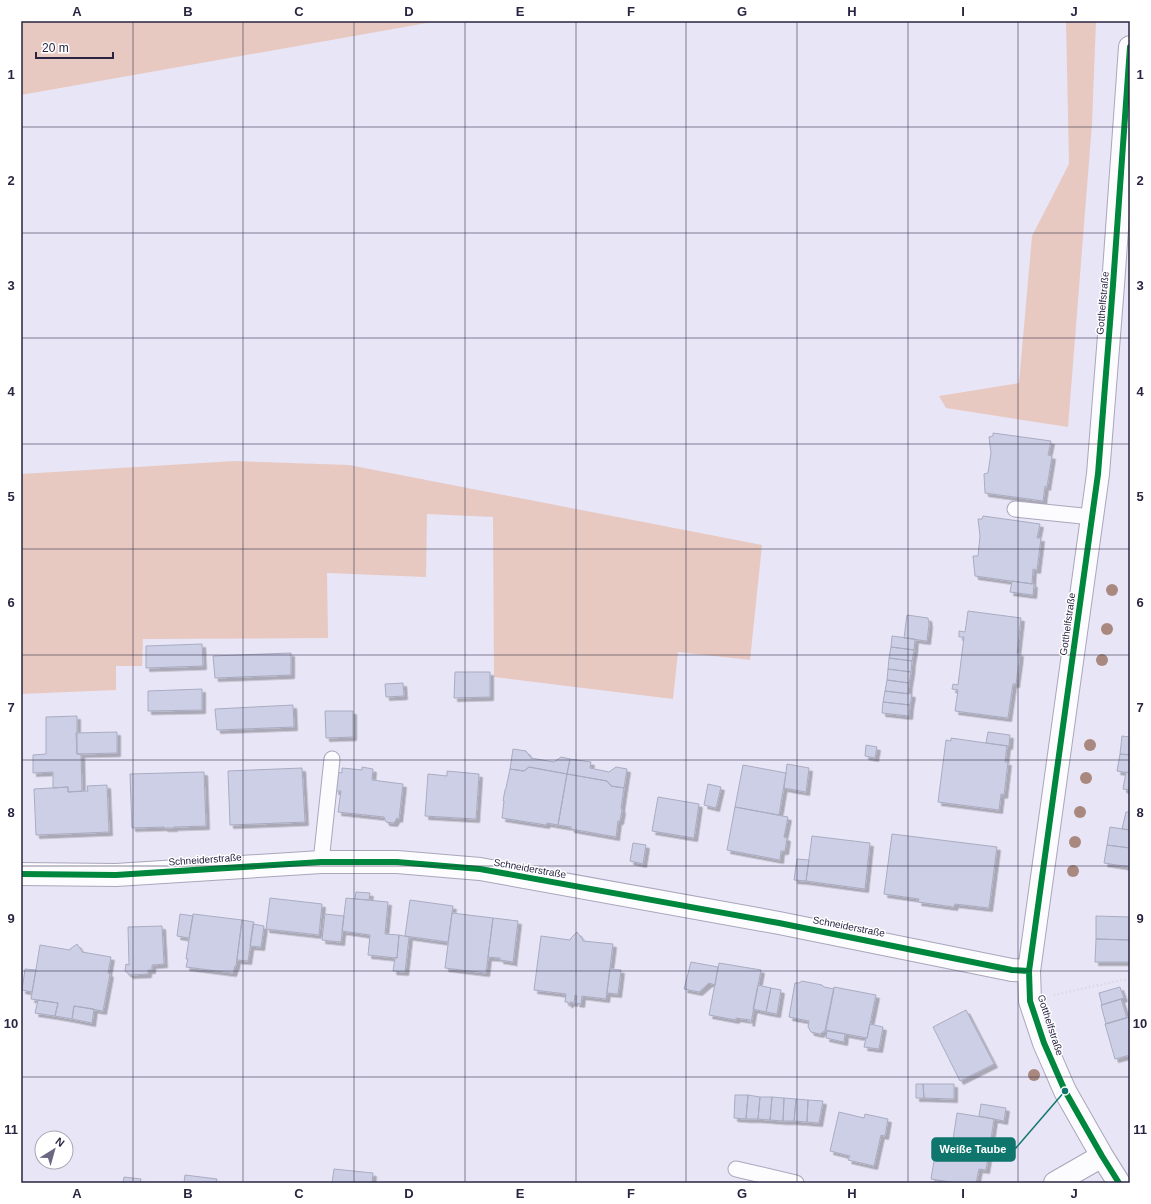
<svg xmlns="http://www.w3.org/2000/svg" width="1151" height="1204" viewBox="0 0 1151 1204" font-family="Helvetica,sans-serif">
<defs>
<filter id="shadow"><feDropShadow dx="3.5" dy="3.5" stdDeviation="0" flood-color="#0004"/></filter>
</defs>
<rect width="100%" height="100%" fill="#e8e5f7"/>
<!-- green -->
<path fill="#e7c9c1" d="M21 21H438L21 95Z
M1066 21H1096L1092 124 1068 427 946 408 939 396 1019 383 1032 236 1069 164Z
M235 461 349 465 762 545 750 660 678 652 673 699 494 677 493 517 427 514 426 577 327 573 328 638 143 639 142 666H116V690L21 694V474Z"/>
<!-- building -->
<path fill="#cccfe5" stroke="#a9acc1" filter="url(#shadow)" d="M993 433 1051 441 1048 455 1052 456 1047 487 1045 486 1043 501 985 493 984 474 988 473 991 453 989 437 993 436Z
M983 516 1040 524 1037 538H1041L1037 570 1033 569 1032 584 975 576 973 556H978L980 536 978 519H982Z
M1012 581 1034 584 1033 595 1010 592Z
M968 611 1021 618 1017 653H1020L1019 662 1016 684H1013L1008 718 955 711 958 690 952 689 953 684 958 685 964 637H959V631L965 632Z
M907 615 928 618 929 624 927 641 904 638Z
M892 636 915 639 914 650 891 647Z
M202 644 203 666 146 668V646Z
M891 647 914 650 912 661 889 658Z
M291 653V675L215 678 213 656Z
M889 658 912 661 911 672 888 669Z
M888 669 911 672 909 683 887 680Z
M455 672H490V697L454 698Z
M887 680 909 683 908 694 885 691Z
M403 683 404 696 386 697 385 684Z
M202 689V710L148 711V691Z
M885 691 912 694 910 705 883 702Z
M883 702 910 705 909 716 882 713Z
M293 705 294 727 217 730 215 709Z
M325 711H353V737L326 738Z
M77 716V754H81L82 791 68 792V787L53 788V772L33 773V755L46 754V717Z
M117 732V753L77 754 76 733Z
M988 732 1010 735 1009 746 986 743Z
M1122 736 1130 737V755L1120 754Z
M951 738 1007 746 1005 762H1008L1004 795 1001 794 999 810 938 802 946 740 951 741Z
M866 745 877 747 875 758 865 756Z
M513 749 526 751 531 758 554 762 561 757 570 759 567 774 529 767 524 771 510 769Z
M1120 754 1130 755V773L1117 771Z
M570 759 591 762 590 768 609 772 616 767 627 769 624 788 611 786 607 781 567 774Z
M787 764 809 768 806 792 784 788Z
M743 765 786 773 779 815 735 807Z
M362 767 373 769 372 780 403 784 399 819 397 818 394 823 386 822 384 817 338 812 341 791H335L337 772 342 773V768L362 770Z
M529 767 567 774 558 825 547 823 546 825 502 818 504 801H503L505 790 506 788 510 769 524 771Z
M302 768 305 822 230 825 228 771Z
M447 771 479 774 476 819 425 816 428 774 447 776Z
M204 772 206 826 174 827V828H164V827L132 828 130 774Z
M1126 772 1130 773V790L1123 789Z
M567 774 607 781 611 786 624 788 621 808 622 810 620 821H618L616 837 571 829V827L558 825Z
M708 784 721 787 716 808 704 805Z
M107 785 109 832 36 835 34 789 68 787V792L88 791 87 786Z
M658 797 699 804 694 838 652 831Z
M735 807 788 817 784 837 787 838 785 851H781L780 860 727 850Z
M1126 812H1130V830L1122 829Z
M1110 827 1130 830V848L1107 845Z
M892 834 997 847 989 908 955 904 954 907 918 902 919 899 884 894Z
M812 836 870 843 865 889 806 881Z
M633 843 646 845 643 864 630 861Z
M1107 845 1130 848V867L1104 863Z
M797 859 809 860 806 881 794 880Z
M356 892 370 893 369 900 355 899Z
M270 898 322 904 319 935 266 929Z
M346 898 388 902 385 934 399 935 397 958 368 955 370 935 342 931Z
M410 900 453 906 448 942 405 936Z
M452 913 493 918 486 973 445 968Z
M180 914 193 916 189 938 177 936Z
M193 914 242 920 236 966H235L233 973 186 967 188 959H186Z
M325 914 344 916 341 942 322 940Z
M1096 916 1130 917V940L1096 939Z
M493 918 518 921 513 963V962L500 960V958L488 957Z
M242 920 254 922 248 961 237 960Z
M253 924 264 926 261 947 250 946Z
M162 926 164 964 152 965V970H148V974L130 975 125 971 126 964 129 965 128 927Z
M577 932 583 940V941L613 944 606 999 582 996 581 1004 576 1003 577 996 575 995 574 1003 570 1002V1004H568V1002H565L566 994 534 990 541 936 570 940 571 938Z
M399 935 409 937 405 972 393 971 395 958H397Z
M1096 939 1130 940V962H1095Z
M77 944 82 951V952L111 957 108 973 110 974 103 1011 74 1006 72 1019 55 1016 58 1003 31 999 40 945 70 950V949Z
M691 962 718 967 715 985 709 983 699 992 684 989Z
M719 963 761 970 751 1023 749 1022 750 1020 736 1018V1020L709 1015Z
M25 969 36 970 32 992 22 990Z
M610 969 621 970 618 994 607 993Z
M802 981 822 985 824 987 834 989 826 1030 820 1034 811 1032 808 1027 809 1021 789 1017 795 983H799Z
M758 985 771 988 766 1012 753 1009Z
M834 987 876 995 867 1038 825 1030Z
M1120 987 1124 998 1102 1005 1099 993Z
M771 988 781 990 777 1014 766 1012Z
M1121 999 1127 1018 1106 1024 1101 1005Z
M38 1000 58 1003 55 1016 35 1013Z
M74 1006 94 1009 92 1023 72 1019Z
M966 1010 994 1064 960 1081 933 1027Z
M1128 1017 1130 1024V1055L1115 1059 1105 1024Z
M870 1024 883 1027 879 1049 864 1047 866 1038H867Z
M827 1031 845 1034 844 1042 826 1038Z
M916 1084H923L924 1098H916Z
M923 1084H954V1099L924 1098Z
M735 1095H748L746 1119 734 1118Z
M748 1095 760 1097 758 1119H746Z
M760 1097H772L770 1120 758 1119Z
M772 1097 784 1098 783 1121 770 1120Z
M784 1098 796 1099 794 1121H783Z
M796 1099 808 1100 807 1122 794 1121Z
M808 1100 823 1101 819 1123 807 1122Z
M981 1104 1006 1108 1004 1121 979 1116Z
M839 1112 864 1118 865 1114 888 1119 885 1136 881 1135 874 1166 848 1160 850 1156 830 1151Z
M957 1113 994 1119 989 1152 952 1146Z
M937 1143 989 1152 986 1170 979 1169 976 1183H957L931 1179Z
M334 1169 373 1173 372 1183H332Z
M185 1175 217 1179 216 1183H184Z
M124 1177 141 1179 140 1183H123Z"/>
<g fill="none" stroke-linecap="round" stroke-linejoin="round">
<!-- lane casing -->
<g stroke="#aaa6bc" stroke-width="17">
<path id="lane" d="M1015 509 1092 517
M321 862 332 759
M736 1169 796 1183"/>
</g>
<!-- street casing -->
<g stroke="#aaa6bc" stroke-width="24">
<path id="street" d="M21 874 116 875 321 862H397L480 869 779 923 1012 970 1029 971
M1055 1183 1102 1156
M1119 1183 1102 1156 1065 1091 1044 1043 1030 1001 1029 971 1098 474 1113 285 1130 47"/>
</g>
<!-- path -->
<path stroke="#d5d4db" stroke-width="2.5" stroke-dasharray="1 3" stroke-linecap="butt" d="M1054 995 1122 980H1130"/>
<!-- lane -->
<use href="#lane" stroke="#fcfbfe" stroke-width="15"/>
<!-- street -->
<use href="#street" stroke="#fcfbfe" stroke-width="22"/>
<!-- cycleway casing -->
<g stroke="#fff" stroke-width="8">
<path id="cycleway" d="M21 874 116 875 321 862H397L480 869 779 923 1012 970 1029 971
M1119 1183 1102 1156 1065 1091 1044 1043 1030 1001 1029 971 1098 474 1113 285 1130 47"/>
</g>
<!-- cycleway -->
<use href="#cycleway" stroke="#00873e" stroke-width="6"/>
</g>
<!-- trees -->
<g fill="#a9897f">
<circle cx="1112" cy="590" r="6"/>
<circle cx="1107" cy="629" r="6"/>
<circle cx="1102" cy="660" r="6"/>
<circle cx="1090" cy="745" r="6"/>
<circle cx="1086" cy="778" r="6"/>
<circle cx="1080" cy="812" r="6"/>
<circle cx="1075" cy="842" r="6"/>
<circle cx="1073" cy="871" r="6"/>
<circle cx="1034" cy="1075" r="6"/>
</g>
<!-- grid -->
<path fill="none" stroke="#292442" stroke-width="1" stroke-opacity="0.55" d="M133 21V1183M243 21V1183M354 21V1183M465 21V1183M576 21V1183M686 21V1183M797 21V1183M908 21V1183M1018 21V1183M21 127H1130M21 233H1130M21 338H1130M21 444H1130M21 549H1130M21 655H1130M21 760H1130M21 866H1130M21 971H1130M21 1077H1130"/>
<g text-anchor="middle" stroke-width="3" stroke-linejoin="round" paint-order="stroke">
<!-- street labels -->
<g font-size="10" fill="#292442" stroke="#fff">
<text transform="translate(1102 303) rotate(-85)" y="4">Gotthelfstraße</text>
<text transform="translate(1067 624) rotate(-82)" y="4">Gotthelfstraße</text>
<text transform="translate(205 859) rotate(-4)" y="4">Schneiderstraße</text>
<text transform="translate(530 868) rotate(10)" y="4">Schneiderstraße</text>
<text transform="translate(849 926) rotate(11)" y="4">Schneiderstraße</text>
<text transform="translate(1051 1025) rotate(72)" y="4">Gotthelfstraße</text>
</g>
</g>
<!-- callouts -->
<path fill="none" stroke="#0f766e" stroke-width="1.5" d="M1065 1091L1015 1149"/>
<circle fill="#0f766e" stroke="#fff" stroke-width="1.5" cx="1065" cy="1091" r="4"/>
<rect fill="#0f766e" stroke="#0f766e" stroke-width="1.5" x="932" y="1138" width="83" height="23" rx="4"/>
<g font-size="11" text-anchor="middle" font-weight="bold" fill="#fff">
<text x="973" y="1153">Weiße Taube</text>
</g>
<!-- border -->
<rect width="1151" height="1204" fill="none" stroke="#ffffff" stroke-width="44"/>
<!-- north arrow -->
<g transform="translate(54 1150) rotate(37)"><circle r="19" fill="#ffffff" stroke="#a9a7b3"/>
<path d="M0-3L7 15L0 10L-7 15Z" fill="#6c6881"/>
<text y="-6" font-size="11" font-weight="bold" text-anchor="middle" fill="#292442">N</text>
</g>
<!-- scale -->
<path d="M36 52v6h77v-6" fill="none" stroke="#292442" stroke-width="2"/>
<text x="42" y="52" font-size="12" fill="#292442" stroke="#ffffff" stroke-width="3" paint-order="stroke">20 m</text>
<rect x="22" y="22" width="1107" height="1160" fill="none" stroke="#292442" stroke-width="1.5"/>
<g font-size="13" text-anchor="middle" font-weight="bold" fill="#292442">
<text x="77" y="16">A</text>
<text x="188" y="16">B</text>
<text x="299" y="16">C</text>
<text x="409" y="16">D</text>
<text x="520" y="16">E</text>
<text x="631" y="16">F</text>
<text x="742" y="16">G</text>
<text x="852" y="16">H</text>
<text x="963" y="16">I</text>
<text x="1074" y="16">J</text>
<text x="11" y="79">1</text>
<text x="1140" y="79">1</text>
<text x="11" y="185">2</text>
<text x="1140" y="185">2</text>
<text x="11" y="290">3</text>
<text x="1140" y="290">3</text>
<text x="11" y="396">4</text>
<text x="1140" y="396">4</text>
<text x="11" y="501">5</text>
<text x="1140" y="501">5</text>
<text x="11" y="607">6</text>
<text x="1140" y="607">6</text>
<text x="11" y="712">7</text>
<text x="1140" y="712">7</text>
<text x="11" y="817">8</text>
<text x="1140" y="817">8</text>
<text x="11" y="923">9</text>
<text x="1140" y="923">9</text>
<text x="11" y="1028">10</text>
<text x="1140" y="1028">10</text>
<text x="11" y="1134">11</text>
<text x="1140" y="1134">11</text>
<text x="77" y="1198">A</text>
<text x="188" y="1198">B</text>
<text x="299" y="1198">C</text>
<text x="409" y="1198">D</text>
<text x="520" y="1198">E</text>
<text x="631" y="1198">F</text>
<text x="742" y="1198">G</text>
<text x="852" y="1198">H</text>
<text x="963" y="1198">I</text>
<text x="1074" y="1198">J</text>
</g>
</svg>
